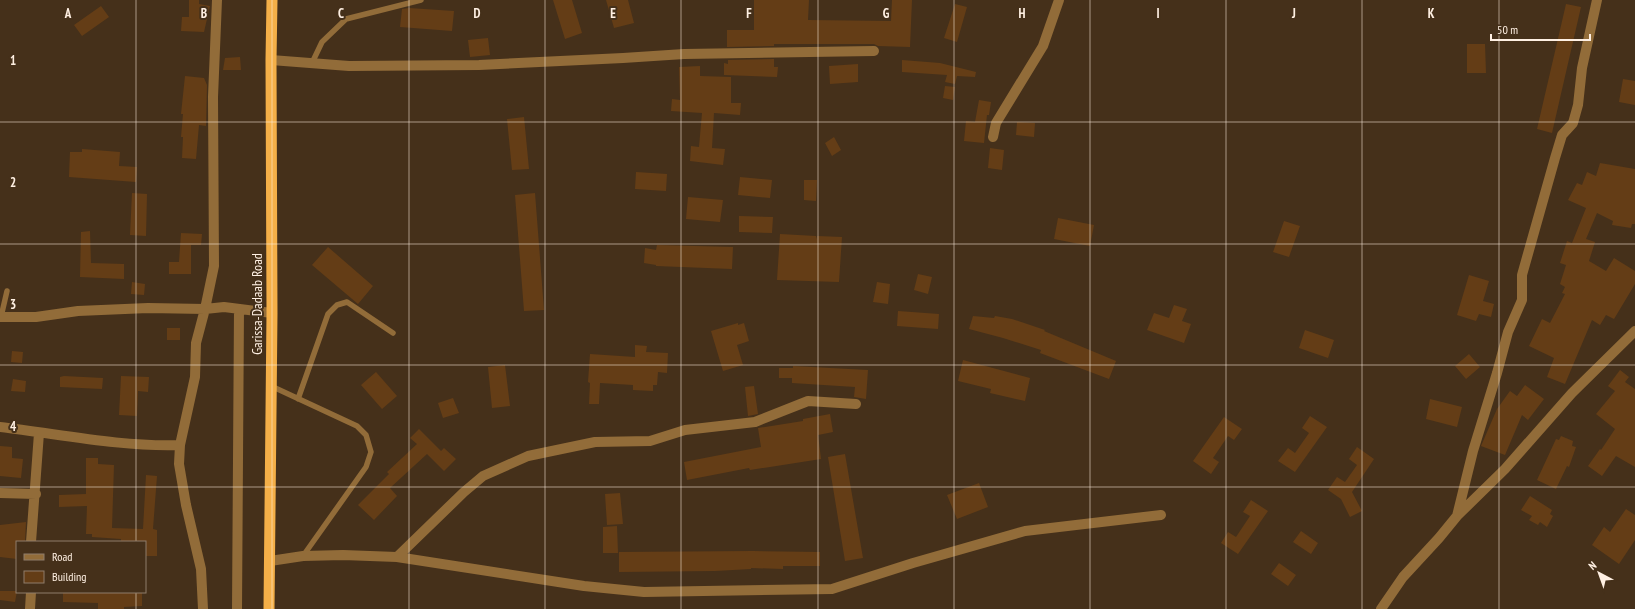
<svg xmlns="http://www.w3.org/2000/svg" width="1635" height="609" viewBox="0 0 1635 609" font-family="'PT Sans Narrow',sans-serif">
<rect width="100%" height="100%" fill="#45301a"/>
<!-- building -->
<path fill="#643d16" d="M189 0H199V4L210 6 204 32 181 31 182 17H189Z
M553 0H572L582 33 565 39Z
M606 0H628L634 23 614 28Z
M754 0H809L808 20 891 21 892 0H912L910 47 878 46 874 44H774V46L727 47V30H754Z
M955 4 967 7 957 42 944 38Z
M1566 4 1581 7 1552 133 1537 129Z
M101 6 109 17 82 36 74 25Z
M409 8 454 11 452 31 400 27 402 9Z
M488 38 490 55 470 57 468 40Z
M1467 44H1485L1486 73H1467Z
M240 57 241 70H223L225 58Z
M774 59V67H778L777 77 724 75V63L728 64V60Z
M902 60 940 63 976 72 975 77 957 76 955 84 945 82 947 75 902 72Z
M858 64V82L830 84 829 66Z
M700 66V76L731 77V103H741L740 115 714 113 712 148 725 149 723 165 690 161 691 146 699 147 702 113 671 111 672 99 680 100 679 67Z
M185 76 204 78 207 85 206 126 199 125 196 159 182 158 183 137H181L183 114H181Z
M1623 79 1635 81V105L1619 102Z
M945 86 955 87 953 100 943 98Z
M979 100 991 102 989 115H987L984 143 964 141 966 121 975 122Z
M524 117 529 169 512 170 507 119Z
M1017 122 1035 123 1034 137 1016 135Z
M834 137 841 150 832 156 825 143Z
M990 148 1004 150 1002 170 988 168Z
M82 149 120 152 119 166 137 167 136 182 69 177 70 152H82Z
M1600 163 1635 169V224H1632L1631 228 1612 225 1613 221 1597 213 1586 239 1595 242 1589 261 1606 271 1614 258 1635 271V284L1614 319 1606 315 1600 325 1592 320 1565 384 1547 377 1554 358 1529 346 1542 319 1550 323 1565 294 1562 293 1565 287 1560 284 1566 265 1560 263 1567 241 1572 243 1586 208 1568 200 1577 183 1582 185 1587 172 1596 176Z
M636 172 667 174 666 191 635 189Z
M740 177 772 180 770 198 738 195Z
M804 180H817L816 201 804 200Z
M132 193 147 194 146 236 130 235Z
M535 193 544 310 524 311 515 195Z
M688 197 723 200 720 222 686 219Z
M739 216 773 217 772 233 739 232Z
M1058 218 1094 225 1090 246 1054 239Z
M1284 221 1300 226 1289 257 1273 252Z
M90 231 91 263 124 264V279L80 277 81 232Z
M181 233 202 234 201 245H191V274H169V262H179Z
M780 234 816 236V239L817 236 842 237 839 282 777 280Z
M657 245 733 247 732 269 656 266V265L644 263 645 248 656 250Z
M328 247 373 286 358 304 312 265Z
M918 274 932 277 928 294 914 290Z
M1469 275 1489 281 1483 301 1494 304 1491 317 1479 314 1476 321 1457 315Z
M132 282 145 284 144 295 131 294Z
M877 282 890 284 888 304 873 302Z
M1174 305 1187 309 1182 321 1191 324 1184 343 1147 330 1154 313 1169 318Z
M898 311 939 314 938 329 897 326Z
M973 316 994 318 995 316 1012 319 1045 330 1044 331 1116 361 1109 379 1040 353 1041 350 1003 338 969 329Z
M738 323V325L744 323 749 341 737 345 743 365 723 371 711 331Z
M167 328H180V340H167Z
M1305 330 1334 340 1328 358 1299 348Z
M635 345 647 346 646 352 668 353 667 373 658 372 657 385H653V391L633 390V385L600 383 599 404H589L590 383 588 382 590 354 635 357Z
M12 351 23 352 22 363 11 362Z
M1469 354 1480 367 1466 379 1455 366Z
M963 360 1030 378 1025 401 990 393 991 389 958 381Z
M505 365 510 406 492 408 488 367Z
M793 366 868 370 866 399 854 397 855 387 792 383V378H779V368H793Z
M1620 370 1629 377 1625 382 1635 389V467L1616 456 1602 476 1588 466 1600 449 1601 450 1615 429 1596 414 1615 391 1608 386Z
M376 372 397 396 382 409 361 385Z
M64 376 103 378 102 389 60 387V377Z
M121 376 149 377 148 392 138 391 137 416 119 415Z
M13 379 26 381 25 392 11 391Z
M1525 385 1544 399 1528 420 1522 415 1505 455 1481 446 1497 409 1510 391 1517 396Z
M754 386 758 414 748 416 745 387Z
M453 398 459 413 443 418 438 403Z
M1430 399 1462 407 1457 427 1426 419Z
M830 414 833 432 818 435 821 459 750 470 749 468 687 480 684 462 761 447 758 428 803 421V419Z
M1310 416 1327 427 1295 472 1278 461 1288 448 1295 453 1309 433 1302 428Z
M1224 417 1242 429 1234 440 1228 436 1213 458 1219 462 1211 474 1193 461Z
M419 429 441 451 444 448 456 459 444 471 427 454 390 488 397 496 374 520 358 505 389 474 387 472 417 444 410 438Z
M1561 436 1573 441 1572 446 1576 447 1569 467 1567 466 1556 489 1537 480 1556 439 1559 440Z
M0 446 12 447V458L23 459 21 478 0 476Z
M1357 447 1374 459 1352 492 1362 511 1350 517 1341 499 1328 490 1337 477 1345 482 1357 465 1349 459Z
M845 454 863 558 845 561 828 457Z
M86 458H98V464L114 465 112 528 143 529 146 475 157 476 153 529 157 530V556H145V542H121V539L92 537V534H86L87 506 59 507V495L86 494Z
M979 483 988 507 957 519 947 495Z
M620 493 623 524 607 525 605 494Z
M1530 496 1552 510 1550 514 1553 516 1547 527 1540 522 1538 525 1529 520 1532 516 1521 510Z
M1251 500 1268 511 1238 554 1221 543 1228 532 1236 537 1250 516 1243 512Z
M1626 509 1635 515V540L1619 564 1592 545 1604 527 1610 532Z
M26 522 25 542H17V559L0 557V525Z
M617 526 618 553H603V527Z
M1301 531 1318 543 1311 554 1293 542Z
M753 551 820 552V566H783V569L751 568V569L715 571 619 572V552Z
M1279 563 1296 575 1288 586 1271 574Z
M0 591H17L15 602 0 600Z
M63 592H142V606L124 607V609H98V603L63 602Z"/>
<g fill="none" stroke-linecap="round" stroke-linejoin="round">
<!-- service -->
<path stroke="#926c39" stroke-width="5.5" d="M312 63 322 42 346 19 421 0
M1 317 7 291
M271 386 357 426 366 435 371 452 366 467 303 556
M298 399 328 314 337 305 347 302 393 333"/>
<!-- minor -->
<path stroke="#926c39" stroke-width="10" d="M271 60 349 66 479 65 623 58 684 54 874 51
M993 137 996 123 1043 46 1059 0
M0 317H36L78 311 148 308 205 309 224 307 272 313
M0 427C60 434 120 447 180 445
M0 493 36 494
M1457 516 1473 451 1497 373 1508 332 1522 300V275L1555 158 1562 135 1573 123 1578 105 1582 68 1597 0
M31 542 39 433
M397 557 584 586 644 592 832 589 913 563 1025 531 1161 515
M270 561 303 556 343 555 397 557 464 492 483 476 528 456 595 442 650 441 685 430 755 422 808 401 856 404
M30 609 31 592
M203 609 201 569 186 505 179 464 180 445 195 377 196 343 205 309 214 266 213 97 217 0
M237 609 239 309
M1381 609 1403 577 1439 538 1457 516 1505 469 1572 393 1635 331"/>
<!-- trunk -->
<path stroke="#f4af48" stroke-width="11" d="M269 609 272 313 271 60 272 0"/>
</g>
<!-- grid -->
<path fill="none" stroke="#fff0e3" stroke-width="1" stroke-opacity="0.55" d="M136 0V542M272 0V609M409 0V609M545 0V609M681 0V609M818 0V609M954 0V609M1090 0V609M1226 0V609M1362 0V609M1499 0V609M0 122H1635M0 244H1635M0 365H1635M0 487H1635M136 592V609"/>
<g text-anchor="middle" stroke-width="4" stroke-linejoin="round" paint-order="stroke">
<!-- street labels -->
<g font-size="14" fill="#fff0e3" stroke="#45301a">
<text transform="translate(257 304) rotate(-90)" y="5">Garissa-Dadaab Road</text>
</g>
</g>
<g font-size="13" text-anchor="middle" font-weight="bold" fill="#fff0e3" stroke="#45301a" stroke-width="4" stroke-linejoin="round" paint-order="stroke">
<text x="68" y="18">A</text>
<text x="204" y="18">B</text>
<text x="341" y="18">C</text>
<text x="477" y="18">D</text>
<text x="613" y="18">E</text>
<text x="749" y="18">F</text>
<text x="886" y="18">G</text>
<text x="1022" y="18">H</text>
<text x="1158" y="18">I</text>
<text x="1294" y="18">J</text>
<text x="1431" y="18">K</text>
<text x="13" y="65">1</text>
<text x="13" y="187">2</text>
<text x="13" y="309">3</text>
<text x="13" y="431">4</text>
</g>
<!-- legend -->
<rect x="16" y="541" width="130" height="52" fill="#45301a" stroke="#8f7d6a"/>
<rect x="24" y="554" width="20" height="6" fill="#926c39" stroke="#8f7d6a"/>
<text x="52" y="561" font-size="12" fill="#fff0e3">Road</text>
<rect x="24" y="571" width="20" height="12" fill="#643d16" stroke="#8f7d6a"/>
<text x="52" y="581" font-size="12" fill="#fff0e3">Building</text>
<!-- north arrow -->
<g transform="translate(1599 573) rotate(319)" stroke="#45301a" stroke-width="3" paint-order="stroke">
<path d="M0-3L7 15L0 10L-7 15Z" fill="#fff0e3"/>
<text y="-6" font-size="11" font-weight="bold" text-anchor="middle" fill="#fff0e3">N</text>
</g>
<!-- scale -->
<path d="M1491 34v6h99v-6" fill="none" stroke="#fff0e3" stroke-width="2"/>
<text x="1497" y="34" font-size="12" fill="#fff0e3" stroke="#45301a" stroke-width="3" paint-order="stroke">50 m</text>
</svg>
